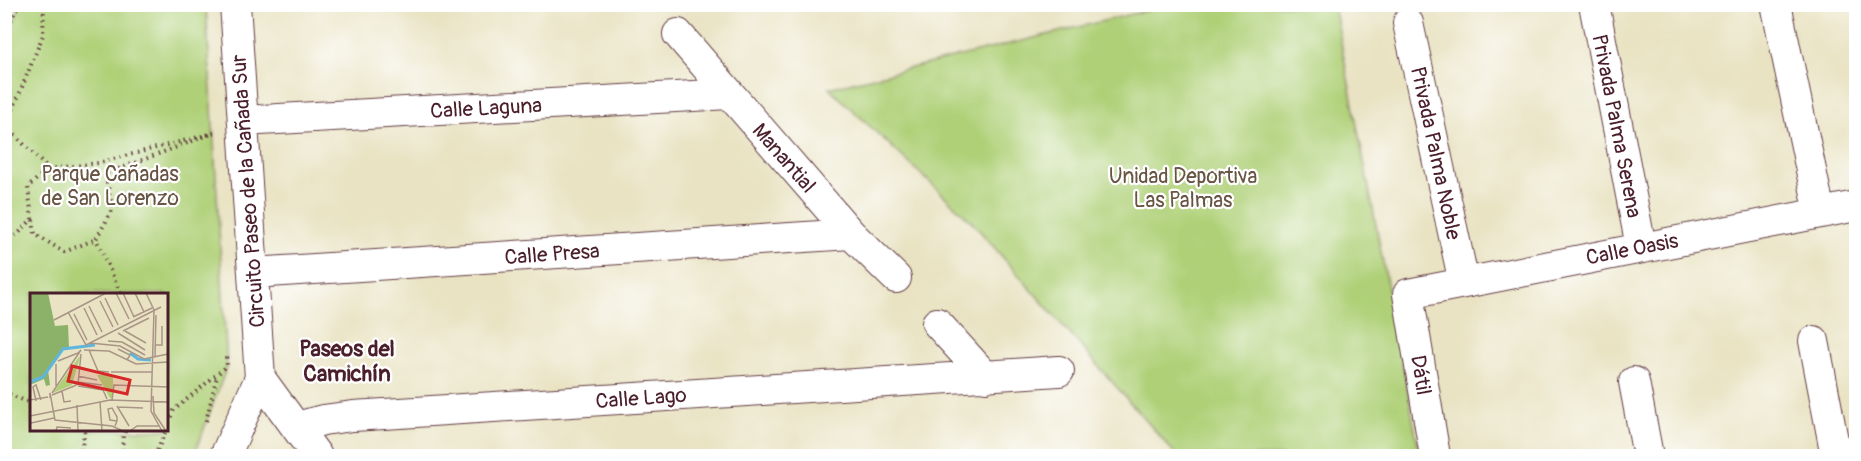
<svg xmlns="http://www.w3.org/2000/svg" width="1861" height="461" viewBox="0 0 1861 461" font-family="Pangolin,sans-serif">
<rect width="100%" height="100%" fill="#fff"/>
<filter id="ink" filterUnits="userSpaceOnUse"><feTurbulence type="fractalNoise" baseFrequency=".0167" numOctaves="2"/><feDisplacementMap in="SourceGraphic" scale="12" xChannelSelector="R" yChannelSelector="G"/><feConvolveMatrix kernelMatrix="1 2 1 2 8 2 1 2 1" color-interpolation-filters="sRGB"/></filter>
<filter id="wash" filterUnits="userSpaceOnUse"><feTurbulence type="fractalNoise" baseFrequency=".008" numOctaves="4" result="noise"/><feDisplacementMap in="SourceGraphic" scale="24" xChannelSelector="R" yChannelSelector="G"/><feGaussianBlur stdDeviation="1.35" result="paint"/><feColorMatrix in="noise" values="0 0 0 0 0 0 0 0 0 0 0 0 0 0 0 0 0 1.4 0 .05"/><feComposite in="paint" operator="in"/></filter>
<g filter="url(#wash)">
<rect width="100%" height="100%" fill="#e9e3c3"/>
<!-- green -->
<path fill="#afd077" stroke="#7c7851" stroke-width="1.5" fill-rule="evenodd" d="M21 4 206 5 227 366 194 456H5L4 43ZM32 294H166V430H32Z
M1169 5H1334L1420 456H1177L971 221 829 88Z"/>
</g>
<g filter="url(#ink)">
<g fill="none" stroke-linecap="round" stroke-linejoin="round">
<!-- street casing -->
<g stroke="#623c42" stroke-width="32">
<path id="street" d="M1594 4 1641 247
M1776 4 1820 213
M1408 23 1464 283
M678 34 851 234 896 278
M244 121 729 94
M253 273 851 234
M937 323 986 377
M1814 341 1836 456
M260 378 317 456
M1634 382 1648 456
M297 427 323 420 353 416 1059 371
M225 456 260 378 235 4
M1435 456 1408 294 1856 206"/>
</g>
<!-- path -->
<path stroke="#623c42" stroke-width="4" stroke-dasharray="1.5 4.5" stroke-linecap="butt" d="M4 37 18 4
M5 128 13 133 48 169
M4 132 43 35 44 4
M33 220 35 234 64 252 96 239
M4 241 18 234 32 219 28 187 48 169 98 163 214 133 105 174 113 209 96 239 121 294
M4 392 32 404
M206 421 217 376
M166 428 174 410 227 366 226 356
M80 456 85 430
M122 456 123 435 126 430
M155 456 166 430"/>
<!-- street -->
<use href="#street" stroke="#fff" stroke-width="30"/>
</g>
</g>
<g text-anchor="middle" stroke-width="4.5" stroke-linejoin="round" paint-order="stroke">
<!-- street labels -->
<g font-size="21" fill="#4a1f2b" stroke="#fff">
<text transform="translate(486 108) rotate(-3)" y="7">Calle Laguna</text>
<text transform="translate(1617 126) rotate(79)" y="7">Privada Palma Serena</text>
<text transform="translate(1436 153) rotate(78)" y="7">Privada Palma Noble</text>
<text transform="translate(784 158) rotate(49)" y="7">Manantial</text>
<text transform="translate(248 191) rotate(-94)" y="7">Circuito Paseo de la Cañada Sur</text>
<text transform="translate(1632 249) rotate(-11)" y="7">Calle Oasis</text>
<text transform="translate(552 254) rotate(-4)" y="7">Calle Presa</text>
<text transform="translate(1421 375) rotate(81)" y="7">Dátil</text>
<text transform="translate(641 398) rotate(-4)" y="7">Calle Lago</text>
</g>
<!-- park labels -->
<g font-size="21" fill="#685442" stroke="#fff">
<text x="110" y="181">Parque Cañadas<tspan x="110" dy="24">de San Lorenzo</tspan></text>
<text x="1183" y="183">Unidad Deportiva<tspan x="1183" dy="24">Las Palmas</tspan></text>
</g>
<!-- neighbourhood labels -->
<g font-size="22" font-weight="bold" fill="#4a1f2b" stroke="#fff">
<text x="347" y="356">Paseos del<tspan x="347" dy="25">Camichín</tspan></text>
</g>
</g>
<!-- overview -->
<g transform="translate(30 293)">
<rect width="138" height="138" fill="#e9e3c3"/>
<path d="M50 64 42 92 23 100 49 64ZM67 82H83V105H80Z" fill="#afd077"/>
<path d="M0 0H18L25 33 38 32 39 55 31 57 18 77 20 92 16 93 14 86 0 92Z" fill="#8bb268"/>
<path fill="none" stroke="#5fb6dc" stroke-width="3" d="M100 60 108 66 121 67M0 89 13 84 33 56 65 52"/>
<path fill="none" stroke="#a99586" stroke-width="1.5" d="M86 0 99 26M93 0 104 24M105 0 114 19M116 0 124 17 121 118 132 138M75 5 88 32M70 8 83 34M59 13 72 39M54 15 67 42M38 19 56 52 131 14M44 21 57 47M103 24 122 15M24 27 76 0M93 38 119 25M95 38 116 50M88 40 115 57M78 48 92 49 115 62M60 50 90 53 114 66 138 61M125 52H132V33M88 56 100 62 97 67M54 57 79 58 106 71 138 69M59 57 68 78 79 79M125 63 126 22M28 68 48 60M81 79H122M48 83 67 87M48 89 72 92M26 93V71M48 93 73 97 77 106M42 94 48 91 51 61M32 98 34 109 41 108M22 100 51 57 48 60M22 102 44 93M123 103 124 120 136 138M20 105V100L25 127 82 133 93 138M0 107 18 104M82 107 84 92 138 94M6 108 3 94 6 92 11 107M70 109 72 138M47 112 48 138M87 113 99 133M88 114 113 115M0 123 80 107 138 109M1 130 24 125M85 133 87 128V124L82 115 78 116 80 127 87 128M26 138 27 134 41 135M100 138 107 133H129"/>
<path fill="#d62828" fill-opacity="0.15" stroke="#d62828" stroke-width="3" d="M42 73 100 87 97 101 38 88Z"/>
<rect width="138" height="138" fill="none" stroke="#4a1f2b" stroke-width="3"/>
</g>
<!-- margin -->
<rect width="1861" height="461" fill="none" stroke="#fff" stroke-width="24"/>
</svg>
